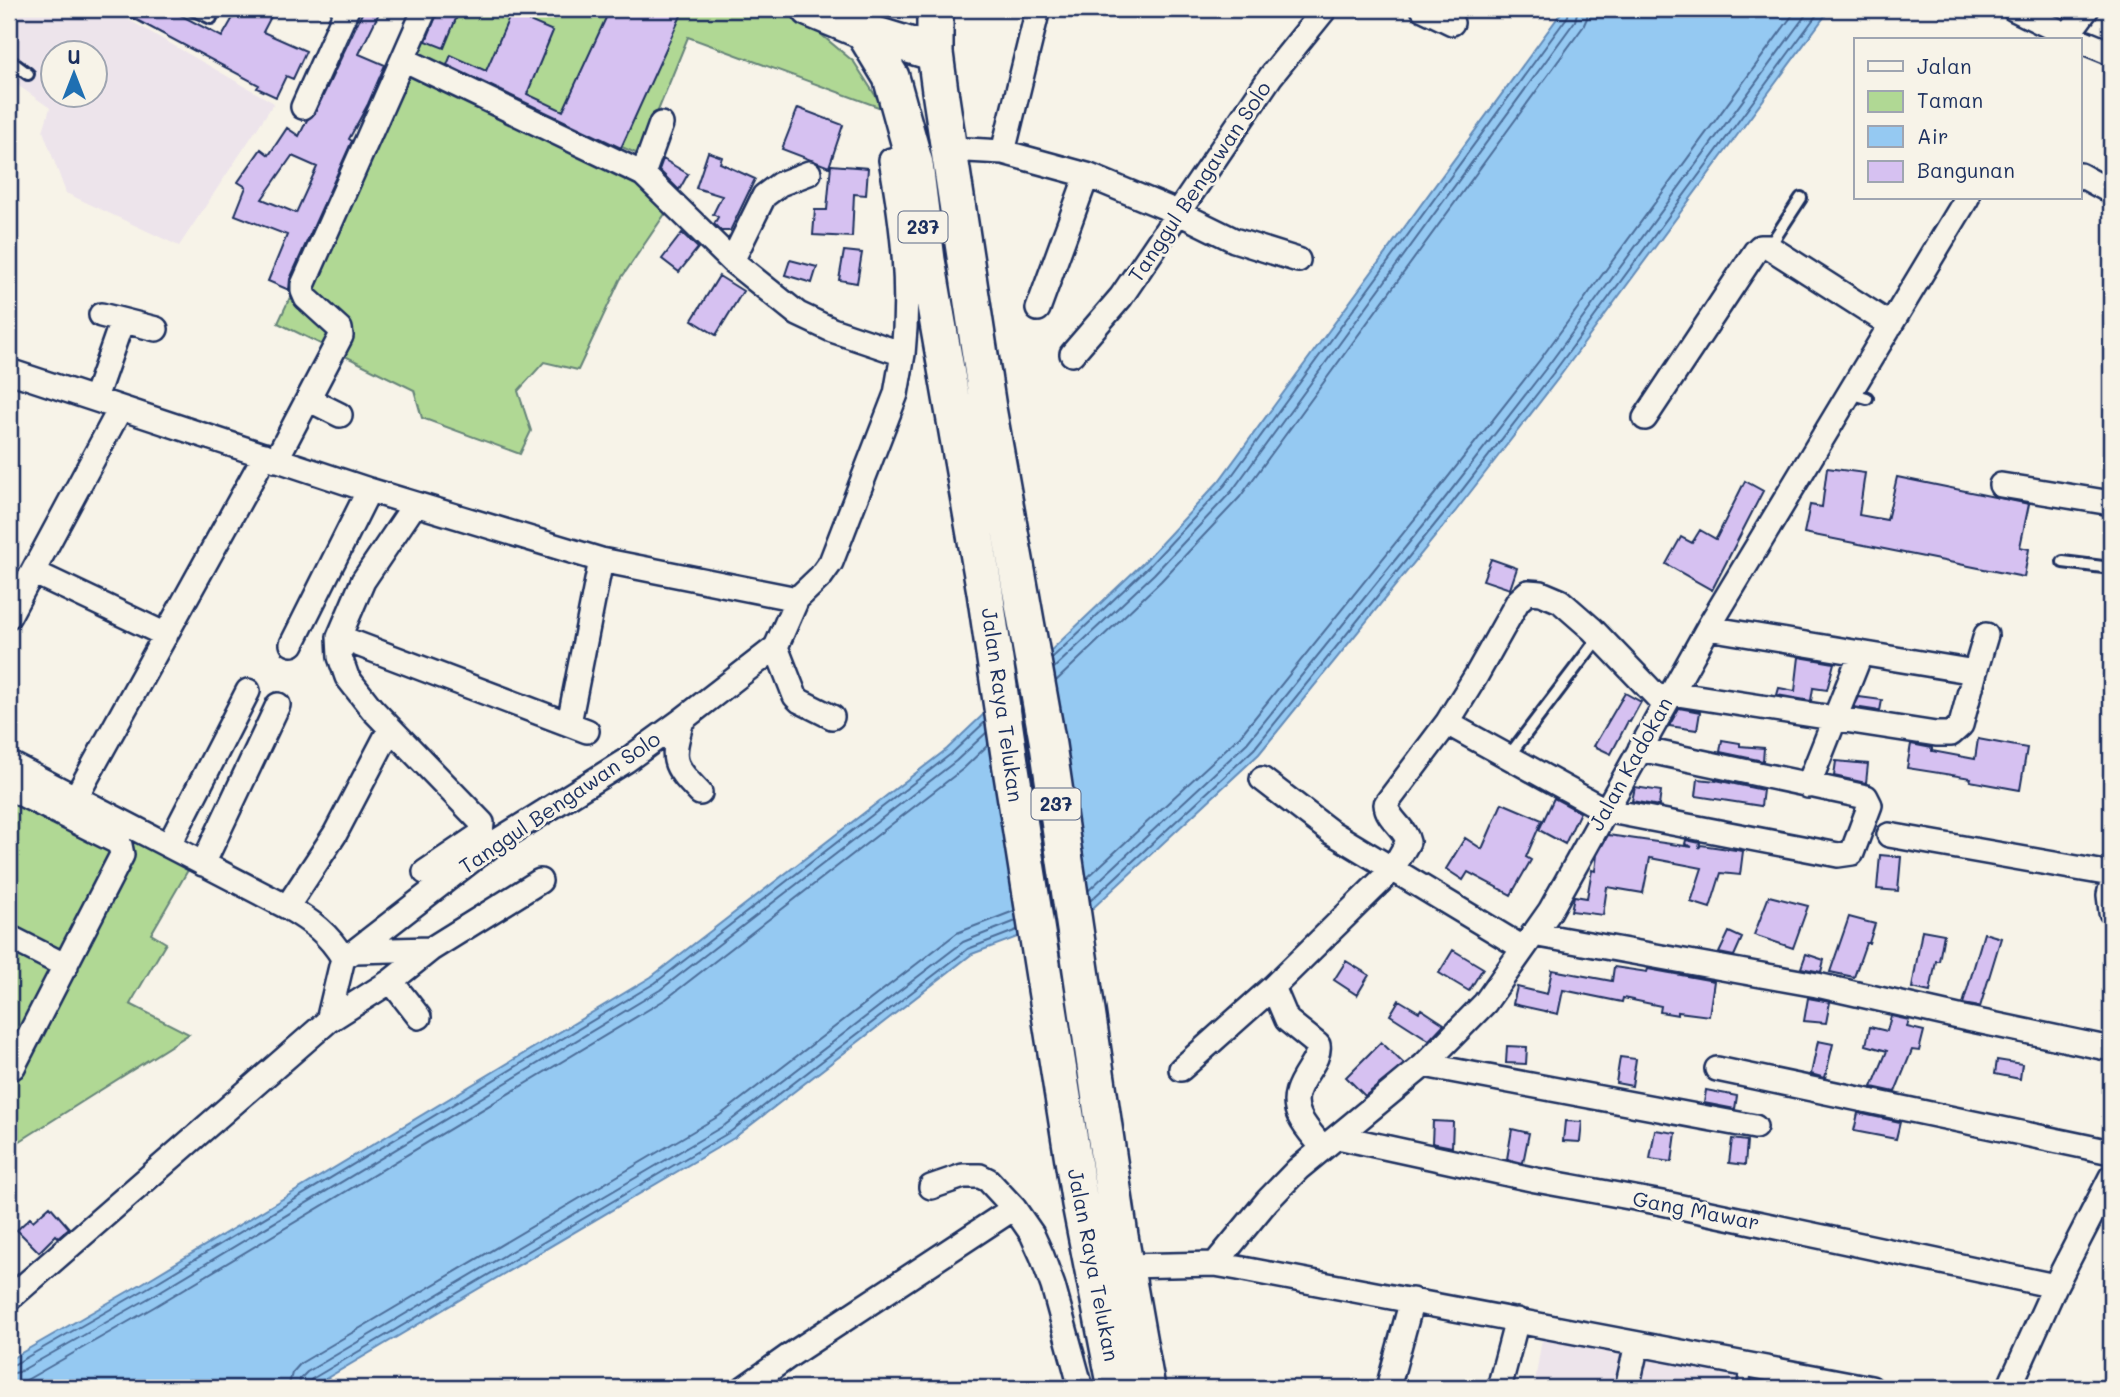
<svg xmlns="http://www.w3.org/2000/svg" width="2120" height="1397" viewBox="0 0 2120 1397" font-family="Mali,sans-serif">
<rect width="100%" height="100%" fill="#f7f3e8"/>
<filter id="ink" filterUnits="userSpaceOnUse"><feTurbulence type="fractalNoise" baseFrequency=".0143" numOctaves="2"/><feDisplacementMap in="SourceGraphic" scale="14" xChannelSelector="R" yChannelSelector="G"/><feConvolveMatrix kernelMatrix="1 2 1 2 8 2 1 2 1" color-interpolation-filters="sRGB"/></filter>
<g filter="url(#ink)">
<!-- built -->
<path fill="#ede4eb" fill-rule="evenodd" d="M9 9H110L274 103 179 246 66 193 43 131 50 108 9 79ZM52 52H94V94H52Z
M1544 1326 1873 1388H1534Z"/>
<!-- green -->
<path fill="#b0d894" stroke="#668479" stroke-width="2" d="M423 9H786L794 12 854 62 884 109 688 37 640 155 405 51Z
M399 63 616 164 669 208 620 280 578 370 544 362 518 391 531 431 520 454 422 418 414 390 278 323Z
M9 773 191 865 151 934 166 943 130 1004 189 1034 9 1148Z"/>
<!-- water -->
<path fill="#95c9f2" stroke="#648bb7" stroke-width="2" d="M1564 9H1830L1560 376 1455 512 1259 754 1092 909 972 954 734 1138 310 1388H9V1360L141 1284 651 977 947 749 1143 563 1219 481Z"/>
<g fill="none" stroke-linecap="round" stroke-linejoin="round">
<!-- shore -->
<path stroke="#4c6d99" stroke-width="2" d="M1052 658 1148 567 1225 485 1568 16 1569 9
M1054 668 1154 574 1232 491 1575 21 1578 9
M1056 681 1161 581 1240 497 1583 27 1587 18 1588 9
M1087 878 1240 736 1434 495 1539 361 1797 9
M1089 890 1247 743 1442 502 1547 367 1810 9
M1090 901 1254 749 1449 507 1554 372 1821 9
M9 1365 15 1364 144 1290 655 983 951 754 985 722
M9 1374 19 1372 149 1298 660 990 956 761 986 733
M9 1385 23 1382 154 1307 666 999 963 769 988 745
M288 1388 292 1373 301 1363 719 1116 957 933 1014 911
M299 1388 300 1379 307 1372 725 1125 963 942 1016 921
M308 1388V1383L312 1379 730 1132 968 949 1017 930"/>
</g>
<!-- building -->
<path fill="#d6c1f1" stroke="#1b2f5e" stroke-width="2" fill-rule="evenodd" d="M116 9H169L222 37 238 9H275L263 32 306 51 293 79 286 76 276 97 257 88 259 85Z
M364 9H381L359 54 385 65 368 104 349 139 352 141 290 279 289 290 268 281 287 235 235 215 246 187 238 182 261 149 269 155 287 128 299 136 307 120 315 113ZM292 156 317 167 296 213 262 199Z
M439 9H460L444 48 426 41Z
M610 9H684L621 148 447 65 451 55 486 71 511 13 553 31 527 94 563 111Z
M798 108 843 125 829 167 782 149Z
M708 152 722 157 720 163 755 179 730 231H721L714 224 718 217 713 214 722 196 696 188Z
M663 159 688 174 679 190 659 170Z
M831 165 868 168 866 195 854 194 852 237 813 235 815 210H827Z
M682 233 698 248 679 272 662 259Z
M844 251 862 253 857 283 839 280Z
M790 260 817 267 812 283 785 275Z
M719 276 743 291 716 335 692 320Z
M1827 468 1865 473 1859 515 1887 520 1897 477 2029 504 2020 547 2029 549 2024 577 1804 533 1810 505 1822 507Z
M1745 481 1763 491 1712 590 1666 564 1681 537 1692 543 1700 530 1716 539Z
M1491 559 1517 568 1510 589 1483 580Z
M1799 657 1834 663 1827 690 1813 688 1811 701 1777 695 1779 688 1795 691Z
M1625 693 1641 702 1630 722 1628 721 1611 754 1594 746Z
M1859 697 1882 700 1880 711 1854 707Z
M1679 708 1700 712 1697 730 1669 726Z
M1978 739 2027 748 2020 790 1970 781 1971 778 1907 768 1911 744 1932 748V751L1975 759Z
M1722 740 1740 743V746L1764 748 1763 761 1720 752Z
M1836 761 1868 764 1866 783 1834 776Z
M1698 779 1716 781V780L1763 790 1761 806 1696 796Z
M1635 787 1661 791 1659 806 1632 801Z
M1554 798 1580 812 1565 844 1539 830Z
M1502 803 1542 820 1526 857 1531 860 1511 895 1468 872 1463 880 1446 869 1465 838 1482 849Z
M1608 835 1692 847 1685 844 1686 840 1700 843 1699 848 1701 845 1743 851 1740 875 1721 873 1710 908 1691 902 1702 868 1650 858 1643 893 1607 887 1603 915 1571 911 1574 896 1587 898 1592 870 1595 871 1597 855Z
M1880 855 1901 857 1898 891 1877 889Z
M1769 896 1808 906 1793 948 1754 935Z
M1849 917 1875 924 1869 943H1866L1854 977 1830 972Z
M1922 930 1944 934 1939 961H1936L1930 992 1912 988Z
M1729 932 1742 938 1734 956 1719 953Z
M1984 933 2001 938 1980 1007 1963 1004Z
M1453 950 1483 968 1469 991 1439 973Z
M1806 954 1824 960 1821 972 1801 968Z
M1346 961 1369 975 1357 995 1334 980Z
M1614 967 1647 972 1648 969 1714 981 1709 1016 1678 1012V1015L1660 1012 1661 1006 1623 998 1622 1002 1563 990 1558 1014 1513 1004 1517 987 1547 994 1552 970 1612 981Z
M1808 998 1830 1002 1826 1023 1804 1021Z
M1399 1000 1419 1012 1421 1009 1444 1024 1429 1040 1390 1015Z
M1891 1016 1909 1020 1907 1027 1924 1031 1919 1051 1912 1050 1895 1092 1872 1087 1887 1051 1866 1045 1870 1027 1887 1031Z
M1818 1041 1833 1044 1825 1078 1811 1074Z
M1381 1042 1404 1064 1365 1096 1346 1077Z
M1507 1046 1527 1047 1526 1064 1506 1063Z
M1620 1057 1636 1059 1632 1086 1616 1083Z
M1997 1060 2022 1064 2020 1079 1995 1074Z
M1706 1090 1737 1096 1735 1109 1704 1103Z
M1858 1113 1900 1122 1896 1139 1854 1131Z
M1433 1121 1453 1122 1452 1147 1432 1143Z
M1565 1121 1582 1122 1580 1142 1563 1141Z
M1512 1129 1529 1133 1523 1163 1507 1159Z
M1655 1130 1676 1133 1672 1162 1650 1159Z
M1732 1139 1747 1141 1745 1165 1729 1163Z
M50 1206 69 1228 58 1237 56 1235 39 1252 17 1230 30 1218 33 1221Z"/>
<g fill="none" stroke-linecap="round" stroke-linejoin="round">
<!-- lane casing -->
<g stroke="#1b2f5e" stroke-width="16">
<path id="lane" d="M192 9 211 18
M9 60 28 74
M1769 247 1801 198
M1850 393 1867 398
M2063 562 2111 568
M1508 757 1599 637
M1743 1388 1747 1365"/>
</g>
<!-- street casing -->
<g stroke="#1b2f5e" stroke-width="28">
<path id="street" d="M1423 9 1452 23
M2014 9 2067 35 2111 53
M2064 40 2087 9
M303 107 347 9
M949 149 1003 152 1087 175 1179 213 1234 240 1298 260
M1003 152 1038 9
M891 160C903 226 910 287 903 354
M643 174 661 124
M2080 175 2111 192
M732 261 764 196 780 184 809 173
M1038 309 1087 175
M101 315 156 329
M1072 354 1121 297 1271 76 1325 9
M9 371 369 490 601 560 797 599 821 576 831 562 896 394 903 354 832 330 798 314 732 261 643 174 403 59 425 9
M95 398 122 321
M308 399 340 415
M1645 418 1755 252 1760 247H1769L1891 325
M276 460 341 336 340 329 306 298 303 291V285L403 59
M2001 485 2111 503
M415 504 363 581 339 637 340 657 347 677 372 709 482 823 481 834 425 872
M33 572 166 635
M797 599 776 647 795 696 800 701 832 717
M9 616 120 409
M339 637 587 731
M292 644 369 490
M1975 672 1986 635
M1671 693 1936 734H1951L1961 725 1975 672 1708 628
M682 720C671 761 671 763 700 793
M569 723 601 560
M1640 749 1866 797 1870 805 1852 853 1838 855 1605 810 1447 723 1476 676 1518 601 1528 592 1541 593 1560 601 1592 629 1665 705
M9 763 287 907C311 921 329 934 343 958L328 1021 9 1299
M1262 779 1331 832 1523 948
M1808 786 1861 653
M9 788 115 841 120 845 122 855 13 1067 9 1069
M76 797 265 455
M1889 835 2111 874
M169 845 248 691
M203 864 278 705
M2111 887 2109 895 2111 912
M287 907 335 834 390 729
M1533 934 1817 985 1963 1018 2111 1049
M9 937 66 966
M355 951 431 949 540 881
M343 958 355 951 494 843 627 760 682 720 776 647
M1273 987 1287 1020 1318 1045C1322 1065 1284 1086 1300 1117 1305 1128 1316 1139 1323 1148
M419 1017 391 981 431 949
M328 1021 391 981
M1424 1065 1755 1127
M1181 1069 1273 987 1392 870 1408 842C1405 827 1387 819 1386 804L1447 723
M1717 1069 2111 1152
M1338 1137 1536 1180 1662 1203 2055 1286
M931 1187 963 1176H980L988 1180 1014 1208 1032 1234 1042 1256 1053 1286 1081 1388
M1215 1264 1267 1201 1298 1169 1424 1065 1485 1003 1550 911 1708 628 1967 198
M1125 1266 1215 1264 1238 1268 1871 1388
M744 1388 789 1356 1014 1208
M1388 1388 1412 1300
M1499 1388 1517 1320
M1627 1388 1637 1344
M2009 1388 2055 1286 2111 1177"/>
</g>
<!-- primary casing -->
<g stroke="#1b2f5e" stroke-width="40">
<path id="primary" d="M810 9 863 31 935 53
M935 9V53L940 91 988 408 1048 745 1120 1236 1147 1388
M863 31 891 77 915 164 927 260 985 592 1010 762 1080 1204 1116 1388"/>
</g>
<!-- lane -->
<use href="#lane" stroke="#f7f3e8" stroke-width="10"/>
<!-- street -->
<use href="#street" stroke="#f7f3e8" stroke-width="23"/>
<!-- primary -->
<use href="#primary" stroke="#f7f3e8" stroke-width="35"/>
</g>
</g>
<g text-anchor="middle" stroke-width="6" stroke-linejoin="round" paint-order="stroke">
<!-- shield labels -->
<g fill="#f7f3e8" stroke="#5d6a87" stroke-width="2">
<rect x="898.5" y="211.5" width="49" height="31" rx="5"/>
<rect x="1031.5" y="788.5" width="49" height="31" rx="5"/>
</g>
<g font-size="19" font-weight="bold" fill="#1b2f5e">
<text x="923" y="234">237</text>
<text x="1056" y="811">237</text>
</g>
<!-- street labels -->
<g font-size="21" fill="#1b2f5e" stroke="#f7f3e8">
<text transform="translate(1200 182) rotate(-56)" y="7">Tanggul Bengawan Solo</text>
<text transform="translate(1002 705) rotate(82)" y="7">Jalan Raya Telukan</text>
<text transform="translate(1631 764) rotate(-61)" y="7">Jalan Kadokan</text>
<text transform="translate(560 803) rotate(-34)" y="7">Tanggul Bengawan Solo</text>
<text transform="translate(1696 1211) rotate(11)" y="7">Gang Mawar</text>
<text transform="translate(1093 1265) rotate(79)" y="7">Jalan Raya Telukan</text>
</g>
</g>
<!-- margin -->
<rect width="2120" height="1397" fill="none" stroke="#f7f3e8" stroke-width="35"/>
<rect x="18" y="18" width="2085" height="1362" fill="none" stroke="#1b2f5e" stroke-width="2.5" filter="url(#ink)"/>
<!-- legend -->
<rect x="1854" y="38" width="228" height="161" fill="#f7f3e8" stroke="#9fa5b1" stroke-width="2"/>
<rect x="1868" y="61" width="35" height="10" fill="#f7f3e8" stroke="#9fa5b1" stroke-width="2"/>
<text x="1917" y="74" font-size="21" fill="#1b2f5e">Jalan</text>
<rect x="1868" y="91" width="35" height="21" fill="#b0d894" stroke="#9fa5b1" stroke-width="2"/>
<text x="1917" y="108" font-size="21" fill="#1b2f5e">Taman</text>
<rect x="1868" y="126" width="35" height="21" fill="#95c9f2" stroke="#9fa5b1" stroke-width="2"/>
<text x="1917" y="144" font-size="21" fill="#1b2f5e">Air</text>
<rect x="1868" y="161" width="35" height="21" fill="#d6c1f1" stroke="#9fa5b1" stroke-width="2"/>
<text x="1917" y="178" font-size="21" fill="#1b2f5e">Bangunan</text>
<!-- north arrow -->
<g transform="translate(74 74)"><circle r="33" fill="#f7f3e8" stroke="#9fa5b1" stroke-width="2"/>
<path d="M0-5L12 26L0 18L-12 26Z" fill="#1f6fb2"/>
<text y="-10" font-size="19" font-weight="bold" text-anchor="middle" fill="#1b2f5e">U</text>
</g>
</svg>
